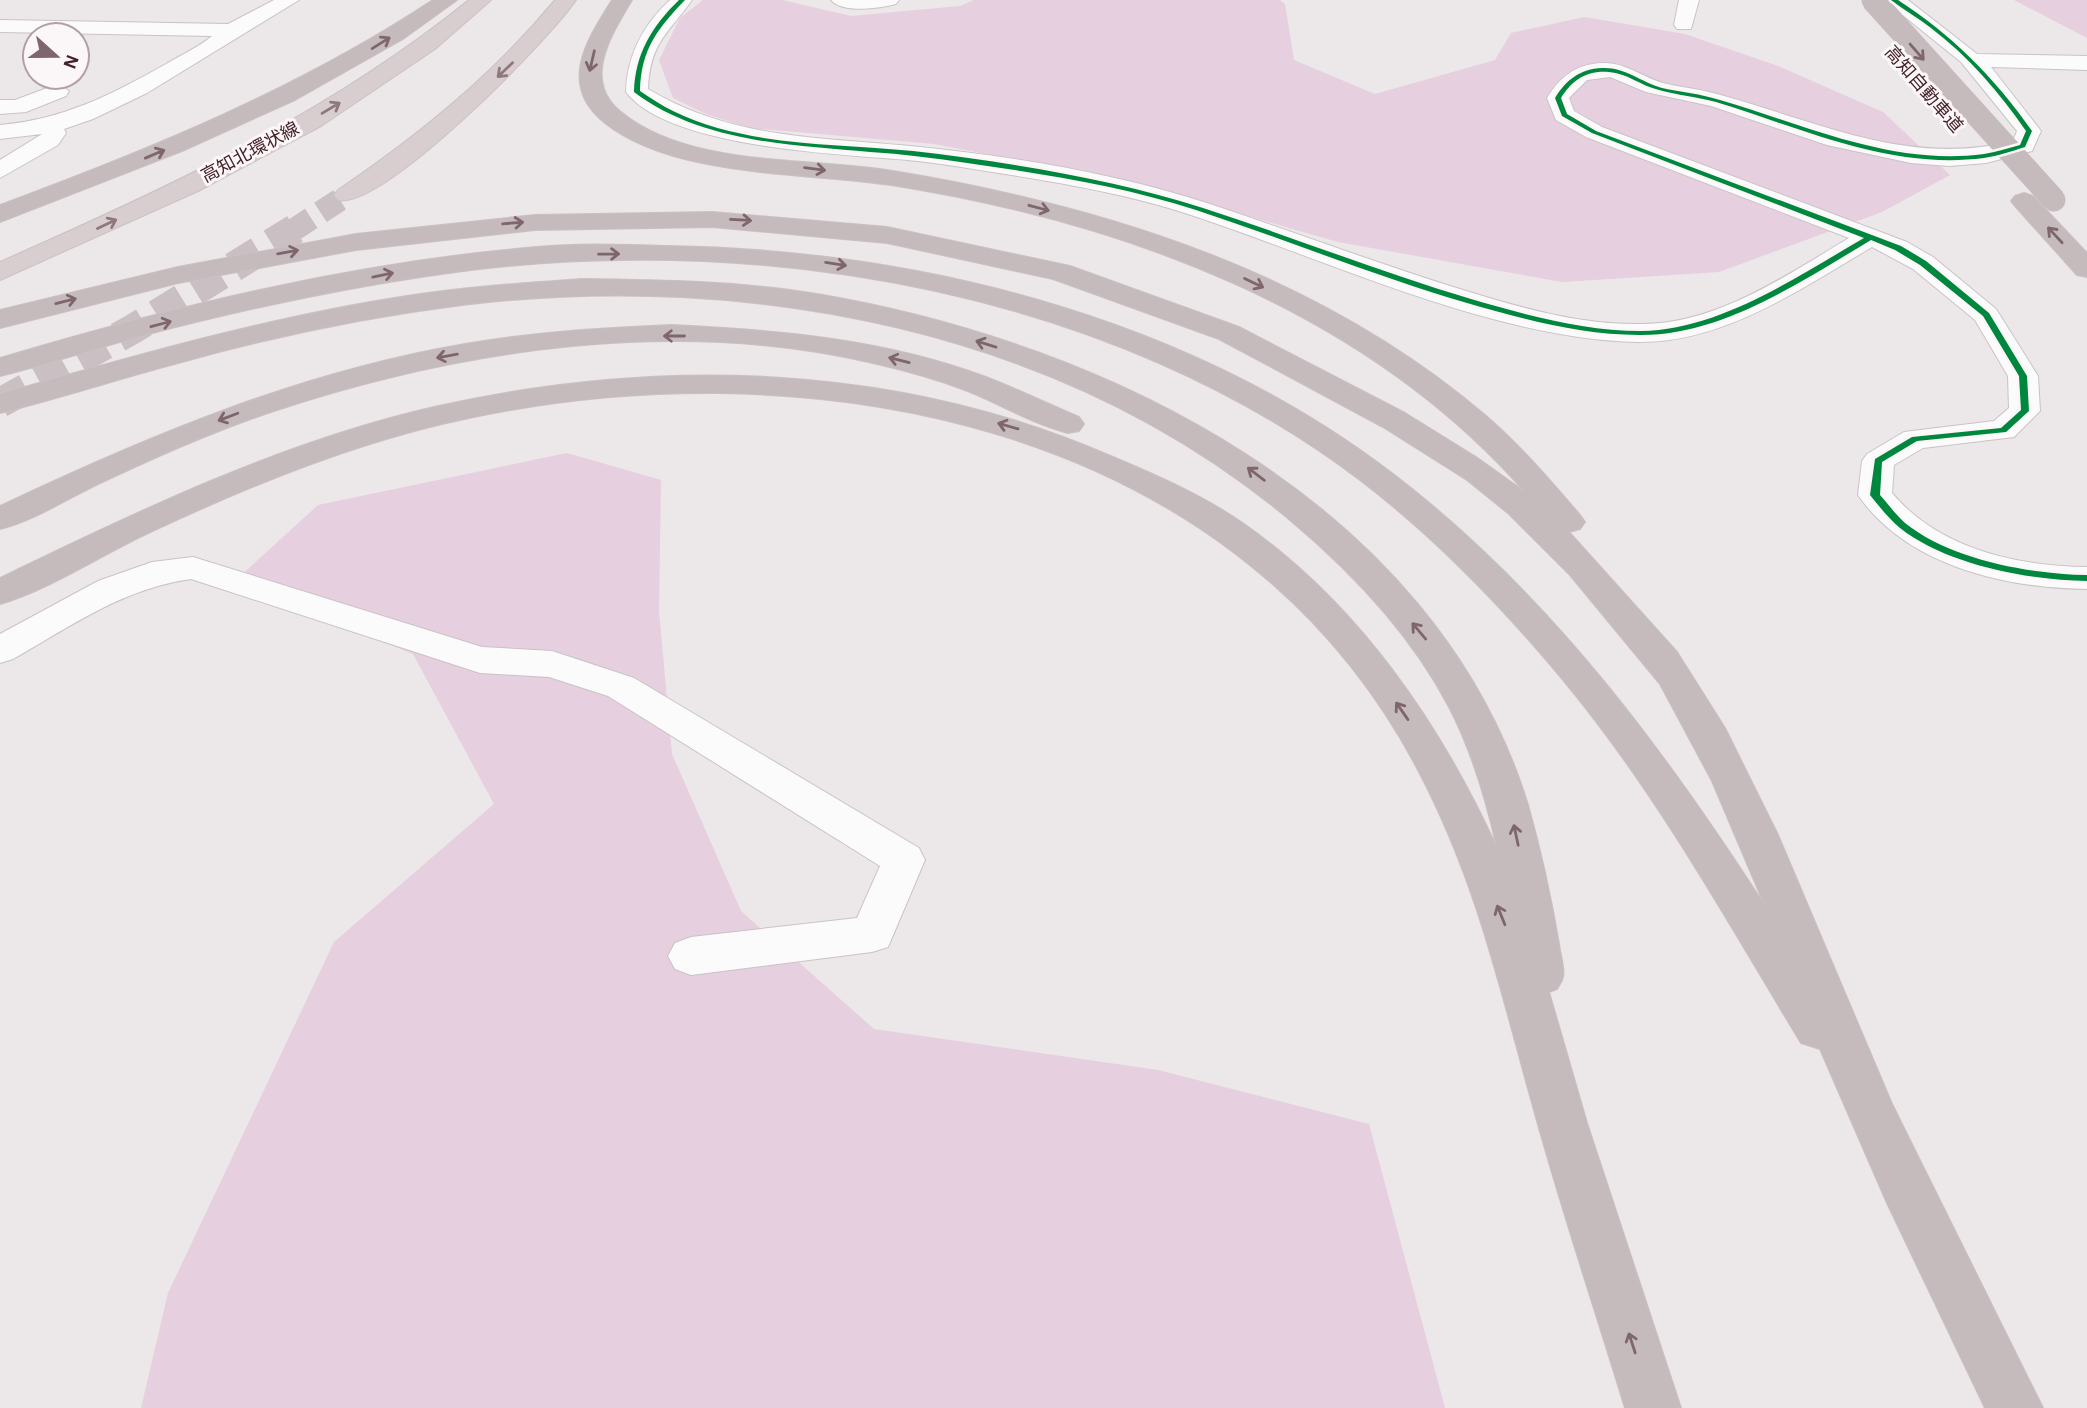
<svg xmlns="http://www.w3.org/2000/svg" width="2087" height="1408" viewBox="0 0 2087 1408" font-family="'Alegreya Sans','Noto Sans JP',sans-serif">
<rect width="100%" height="100%" fill="#ece7e9"/>
<!-- green -->
<path fill="#e6cfde" d="M703 0H782L851 16 960 6 974 0H1280L1285 4 1294 60 1375 94 1495 60 1511 33 1584 17 1685 34 1778 66 1883 112 1950 175 1882 212 1719 272 1562 282 1338 242 1122 180 934 144 750 128 706 114 673 98 659 60 680 18Z
M2014 0H2087V38Z
M567 453 661 480 659 611 672 754 741 911 874 1029 1158 1070 1369 1124 1445 1408H141L168 1293 334 942 494 804 413 654 235 581 318 505Z"/>
<g fill="none" stroke-linecap="round" stroke-linejoin="round">
<!-- primary-tunnel-far1 -->
<path stroke="#cabfc3" stroke-width="23" stroke-dasharray="23 11" stroke-linecap="butt" d="M292 231 347 195"/>
<!-- primary-tunnel -->
<path stroke="#cabfc3" stroke-width="30" stroke-dasharray="30 15" stroke-linecap="butt" d="M0 403 133 329 295 229"/>
<!-- minor casing -->
<g stroke="#cac3c5" stroke-width="2">
<path id="minor" d="M274 0H299L147 93 93 119 64 129 66 133 58 145 0 178V160L42 134 0 139V125C62 120 113 94 166 64 181 55 199 47 212 36L0 32V20L228 24Z
M670 0H692C668 34 650 42 648 89 732 139 816 137 910 146 1011 156 1116 173 1213 205 1296 233 1379 264 1463 290 1521 308 1581 325 1642 324 1717 324 1787 275 1849 238L1586 137 1556 120 1547 98C1560 77 1576 64 1602 63 1627 62 1644 79 1667 84 1686 88 1705 90 1724 96 1821 123 1911 167 2013 141L2017 131 1961 62 1884 0H1908L1977 54 2087 56V70L1991 67 2041 131 2032 151 1986 163 1949 166 1911 163 1827 145 1711 106 1646 92 1610 77 1587 80 1569 98 1574 111 1602 127 1907 242 1933 257 1996 309 2038 376 2040 411 2014 437 1923 448 1894 465 1892 493C1939 549 2017 566 2087 567V589C2005 588 1907 566 1858 495L1862 461 1867 454 1904 432 1994 421 2009 408 2008 376 1975 320 1913 269 1872 247C1801 289 1723 343 1638 342 1493 339 1328 260 1191 215 1131 195 1068 184 1005 174 973 169 940 163 908 160 841 154 668 148 626 92 627 55 643 25 670 0Z
M831 0H899L896 4C880 8 843 14 831 0Z
M1679 0H1699L1691 29H1677L1674 25Z
M58 84 69 91 66 96 26 112 0 114V100H15Z
M193 557 482 647 552 651 634 678 919 848 925 860 888 947 872 952 691 975 675 969 668 956 675 943 691 937 857 918 880 866 608 696 549 677 480 673 191 579C124 588 71 626 13 659L0 663V634L98 581 152 562Z"/>
</g>
<!-- primary casing -->
<g stroke="#cbc1c4" stroke-width="2">
<path id="primary" d="M469 0H491L435 49 321 126 198 191 0 280V262C166 189 327 115 469 0Z
M555 0H576C549 40 382 211 338 200L334 195 338 190C419 135 493 75 555 0Z"/>
</g>
<!-- motorway casing -->
<g stroke="#cbc1c4" stroke-width="2">
<path id="motorway" d="M433 0H457L403 39 295 100 182 151 0 222V205C151 149 298 89 433 0Z
M612 0H632C612 34 581 80 621 112 689 168 810 157 893 171 1106 206 1318 273 1485 415 1520 445 1550 480 1580 515L1585 522 1580 529 1569 532 1677 652 1725 728 1778 835 1892 1104 2043 1408H1985L1887 1203 1820 1049 1801 1043C1729 924 1661 801 1573 692 1510 615 1440 541 1360 480 1115 294 773 233 471 270 361 284 252 307 145 335 96 348 49 364 0 376V358C175 306 355 262 537 247 581 243 626 245 670 246 930 251 1205 322 1411 488 1556 604 1665 751 1765 906L1712 781 1660 684 1570 575 1509 514 1467 480 1383 427 1219 339 1053 279 887 243 712 227 535 230 356 250 178 283 0 328V310L178 267 356 234 535 215 712 212 887 227 1070 266 1239 327 1405 413 1476 457 1525 492C1365 310 1125 222 891 185 806 172 674 178 605 123 557 85 587 40 612 0Z
M2024 193 2033 196 2087 253V277L2077 275 2015 206 2011 201 2015 196Z
M581 279C660 280 739 281 817 294 1107 343 1435 503 1528 805 1541 851 1551 897 1559 944 1560 954 1565 968 1563 977 1562 982 1559 985 1557 989L1549 992 1587 1123 1681 1408H1625C1594 1306 1560 1206 1532 1103 1499 985 1476 880 1418 770 1234 418 799 340 442 424 338 449 240 490 144 535 100 556 46 591 0 604V578C140 510 282 442 434 407 661 356 899 363 1113 457 1158 476 1204 496 1244 524 1358 604 1440 723 1497 848 1486 799 1472 751 1449 707 1411 634 1353 573 1290 520 1063 330 752 270 462 305 366 317 271 337 178 363 118 379 60 398 0 413V394C134 356 269 317 407 296 464 287 523 283 581 279Z
M671 325C778 330 885 339 986 377 1017 389 1048 404 1079 417L1084 424 1079 431 1068 433C1032 424 999 403 965 390 936 379 904 370 873 363 678 317 465 348 277 410 215 430 155 457 96 485 65 500 33 521 0 529V506C150 435 301 372 465 344 533 332 602 328 671 325Z"/>
</g>
<!-- minor -->
<use href="#minor" fill="#fcfbfc" fill-rule="evenodd"/>
<!-- primary -->
<use href="#primary" fill="#d8ced0" fill-rule="evenodd"/>
<!-- motorway -->
<use href="#motorway" fill="#c5bbbd" fill-rule="evenodd"/>
<!-- motorway-bridge casing -->
<g stroke="#cbc1c4" stroke-width="24" stroke-linecap="butt">
<path id="motorway-bridge" d="M1873 0 2054 200"/>
</g>
<!-- motorway-bridge -->
<use href="#motorway-bridge" stroke="#c5bbbd" stroke-width="23"/>
<!-- cycleway casing -->
<g stroke="#fbf6f8" stroke-width="5">
<path id="cycleway" d="M679 0H685C657 29 641 50 640 91 651 98 662 106 673 111 747 147 833 143 913 151 1007 162 1114 179 1203 208 1293 237 1380 272 1471 299 1526 315 1583 331 1641 331 1720 330 1798 276 1864 238L1592 133 1562 116 1555 98C1566 80 1580 69 1602 68 1625 67 1641 82 1662 88 1681 92 1701 94 1720 100 1806 125 1891 166 1984 154 1996 152 2008 148 2020 145L2026 131C1999 92 1969 57 1931 28 1918 18 1904 10 1891 0H1898C1952 35 1995 78 2032 131L2025 147C2012 151 1998 156 1984 158 1890 170 1804 129 1716 102 1697 97 1677 95 1659 90 1641 86 1627 73 1609 72 1587 70 1572 80 1561 98L1567 114 1596 131 1901 246 1926 261 1989 313 2027 376 2029 411 2006 432 1917 441 1882 462 1880 495C1888 504 1896 515 1905 523 1951 560 2030 574 2087 575V581C2028 580 1947 565 1900 528 1889 519 1879 506 1870 495L1875 459 1912 437 2001 428 2021 410 2019 376 1983 316 1920 265 1895 250 1871 240C1802 281 1722 336 1639 335 1580 335 1523 319 1467 303 1375 276 1287 240 1196 210 1122 186 1044 174 967 163 935 158 902 154 870 152 790 145 700 142 634 92 635 54 652 26 679 0Z"/>
</g>
<!-- cycleway -->
<use href="#cycleway" fill="#00873e" fill-rule="evenodd"/>
</g>
<!-- one-way arrows -->
<defs><path id="oneway-shaft" d="M-6 0H5M1.5-3L5.5 0L1.5 3" fill="none" stroke-width="1.6" stroke-linecap="round" stroke-linejoin="round" transform="scale(1.75)"/></defs>
<g stroke="#7e666c">
<use href="#oneway-shaft" transform="translate(381 43) rotate(-32)"/>
<use href="#oneway-shaft" transform="translate(1917 52) rotate(49)"/>
<use href="#oneway-shaft" transform="translate(592 61) rotate(103)"/>
<use href="#oneway-shaft" transform="translate(155 154) rotate(-23)"/>
<use href="#oneway-shaft" transform="translate(815 169) rotate(7)"/>
<use href="#oneway-shaft" transform="translate(1039 208) rotate(15)"/>
<use href="#oneway-shaft" transform="translate(741 220) rotate(3)"/>
<use href="#oneway-shaft" transform="translate(513 223) rotate(-5)"/>
<use href="#oneway-shaft" transform="translate(2055 235) rotate(-133)"/>
<use href="#oneway-shaft" transform="translate(288 252) rotate(-10)"/>
<use href="#oneway-shaft" transform="translate(609 254) rotate(-1)"/>
<use href="#oneway-shaft" transform="translate(836 264) rotate(9)"/>
<use href="#oneway-shaft" transform="translate(383 275) rotate(-12)"/>
<use href="#oneway-shaft" transform="translate(1254 283) rotate(26)"/>
<use href="#oneway-shaft" transform="translate(66 301) rotate(-14)"/>
<use href="#oneway-shaft" transform="translate(161 324) rotate(-15)"/>
<use href="#oneway-shaft" transform="translate(674 336) rotate(180)"/>
<use href="#oneway-shaft" transform="translate(986 344) rotate(-163)"/>
<use href="#oneway-shaft" transform="translate(447 356) rotate(170)"/>
<use href="#oneway-shaft" transform="translate(899 360) rotate(-166)"/>
<use href="#oneway-shaft" transform="translate(228 417) rotate(159)"/>
<use href="#oneway-shaft" transform="translate(1008 426) rotate(-164)"/>
<use href="#oneway-shaft" transform="translate(1256 474) rotate(-143)"/>
<use href="#oneway-shaft" transform="translate(1419 631) rotate(-130)"/>
<use href="#oneway-shaft" transform="translate(1402 711) rotate(-125)"/>
<use href="#oneway-shaft" transform="translate(1516 835) rotate(-102)"/>
<use href="#oneway-shaft" transform="translate(1501 915) rotate(-112)"/>
<use href="#oneway-shaft" transform="translate(1632 1343) rotate(-108)"/>
</g>
<g stroke="#8e787c">
<use href="#oneway-shaft" transform="translate(505 70) rotate(136)"/>
<use href="#oneway-shaft" transform="translate(331 108) rotate(-31)"/>
<use href="#oneway-shaft" transform="translate(107 224) rotate(-25)"/>
</g>
<g text-anchor="middle" stroke-width="6" stroke-linejoin="round" paint-order="stroke">
<!-- far-street labels -->
<g font-size="18" fill="#432129" stroke="#fbf6f8">
<text transform="translate(1924 89) rotate(49)" y="6">高知自動車道</text>
<text transform="translate(250 152) rotate(-28)" y="6">高知北環状線</text>
</g>
</g>
<!-- north arrow -->
<g transform="translate(56 56) rotate(111)"><circle r="33" fill="#fbf6f8" stroke="#b1a1a5" stroke-width="2"/>
<path d="M0-5L12 26L0 18L-12 26Z" fill="#7e666c"/>
<text y="-10" font-size="19" font-weight="bold" text-anchor="middle" fill="#432129">N</text>
</g>
</svg>
